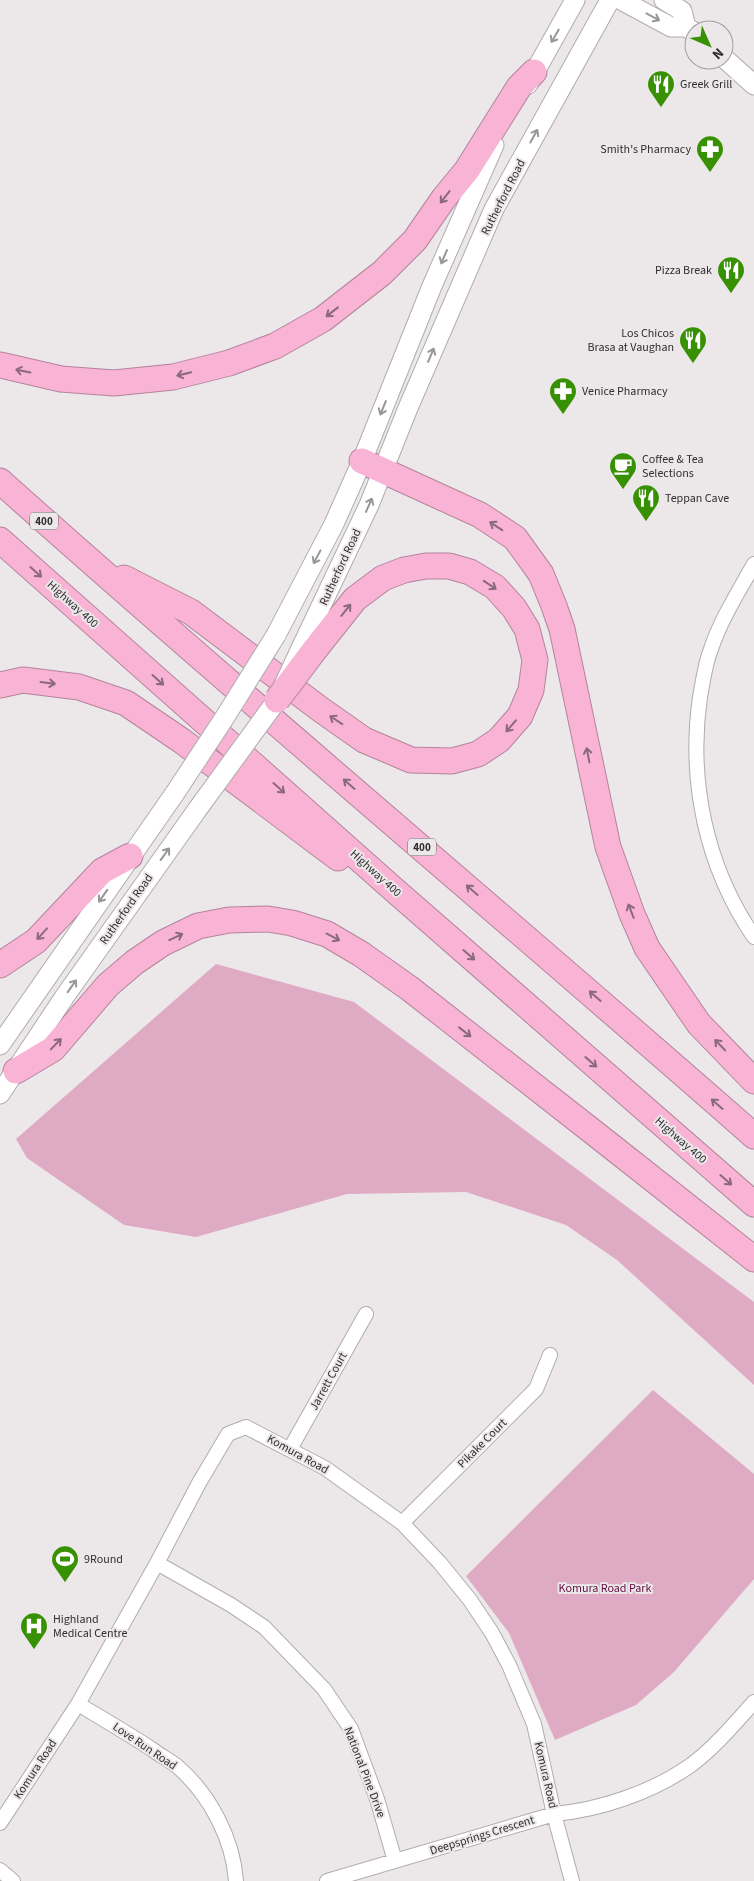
<svg xmlns="http://www.w3.org/2000/svg" width="754" height="1881" viewBox="0 0 754 1881" font-family="'Source Sans 3',sans-serif">
<rect width="100%" height="100%" fill="#ece8ea"/>
<!-- green -->
<path fill="#dfabc4" d="M216 964 354 1002 754 1302V1385L617 1260 566 1225 466 1192 347 1194 196 1237 124 1225 27 1158 16 1139Z
M653 1390 754 1474V1579L674 1672 636 1705 555 1740 509 1633 466 1576Z"/>
<g fill="none" stroke-linecap="round" stroke-linejoin="round">
<!-- street casing -->
<g stroke="#b0acae" stroke-width="16">
<path id="street" d="M754 564C739 591 721 619 711 649 705 664 703 681 700 697 688 781 706 867 754 937
M290 1449 366 1314
M402 1523 536 1389 550 1355
M157 1563 231 1605 264 1627 324 1689 351 1729 377 1799 395 1861
M78 1704C103 1719 129 1734 153 1750 161 1756 171 1761 178 1767 210 1795 233 1839 236 1881
M0 1823 78 1704 157 1563 199 1483 228 1434 246 1427 325 1468 402 1523 440 1563 470 1600 492 1633 509 1665 534 1724 554 1814 572 1881
M0 1870 13 1881
M327 1881 554 1814C600 1810 653 1792 691 1765 715 1747 734 1724 754 1702"/>
</g>
<!-- secondary casing -->
<g stroke="#b0acae" stroke-width="21">
<path id="secondary" d="M621 0 671 27H686L694 32
M664 0 682 11 686 27
M724 58 754 85
M528 84 575 0
M276 635 334 524 362 461 432 286 494 145
M303 644 369 505 408 408 494 209 610 0
M0 1045 175 793
M0 1094 65 996 197 810"/>
</g>
<!-- highway casing -->
<g stroke="#b3849b" stroke-width="27">
<path id="highway" d="M0 365 61 379 114 383 173 377 229 363 275 346 323 319 382 273 415 240 444 198 467 170 519 87 534 72
M362 461 480 515 515 538 541 574 554 606 562 629 608 847 632 914 647 948 699 1024 754 1081
M0 481C248 703 504 916 754 1136
M0 540 392 888 754 1204
M124 578 191 612 320 709 364 740 411 760 452 761 478 754 499 740 520 716 531 690 535 660 527 629 514 608 495 587 470 572 449 566H426L404 570 383 578 355 599 316 648
M0 685 23 680 79 687 126 703 182 741 338 858
M0 965 36 941 102 871 130 856
M16 1071 53 1049 108 985 135 962 163 943 198 926 229 920 268 919 292 923 327 934 361 954 409 988 602 1139 754 1259"/>
</g>
<!-- street -->
<use href="#street" stroke="#fff" stroke-width="14"/>
<!-- secondary -->
<use href="#secondary" stroke="#fff" stroke-width="19"/>
<!-- highway -->
<use href="#highway" stroke="#f9b3d5" stroke-width="25"/>
<!-- secondary-bridge casing -->
<g stroke="#b0acae" stroke-width="21" stroke-linecap="butt">
<path id="secondary-bridge" d="M175 793 225 717 276 635
M197 810 277 700 303 644"/>
</g>
<!-- highway-bridge casing -->
<g stroke="#b3849b" stroke-width="27" stroke-linecap="butt">
<path id="highway-bridge" d="M277 700 316 648"/>
</g>
<!-- secondary-bridge -->
<use href="#secondary-bridge" stroke="#fff" stroke-width="19"/>
<!-- highway-bridge -->
<use href="#highway-bridge" stroke="#f9b3d5" stroke-width="25"/>
</g>
<!-- one-way arrows -->
<defs><path id="oneway-shaft" d="M-6 0H5M1.5-3L5.5 0L1.5 3" fill="none" stroke-width="1.6" stroke-linecap="round" stroke-linejoin="round" transform="scale(1.25)"/></defs>
<g stroke="#989697">
<use href="#oneway-shaft" transform="translate(653 17) rotate(28)"/>
<use href="#oneway-shaft" transform="translate(555 36) rotate(120)"/>
<use href="#oneway-shaft" transform="translate(534 136) rotate(-61)"/>
<use href="#oneway-shaft" transform="translate(444 257) rotate(113)"/>
<use href="#oneway-shaft" transform="translate(431 355) rotate(-67)"/>
<use href="#oneway-shaft" transform="translate(383 408) rotate(112)"/>
<use href="#oneway-shaft" transform="translate(369 505) rotate(-66)"/>
<use href="#oneway-shaft" transform="translate(317 557) rotate(118)"/>
<use href="#oneway-shaft" transform="translate(165 854) rotate(-54)"/>
<use href="#oneway-shaft" transform="translate(103 896) rotate(125)"/>
<use href="#oneway-shaft" transform="translate(72 986) rotate(-55)"/>
</g>
<g stroke="#8a6a7a">
<use href="#oneway-shaft" transform="translate(445 197) rotate(128)"/>
<use href="#oneway-shaft" transform="translate(332 312) rotate(142)"/>
<use href="#oneway-shaft" transform="translate(23 371) rotate(-169)"/>
<use href="#oneway-shaft" transform="translate(184 374) rotate(166)"/>
<use href="#oneway-shaft" transform="translate(496 526) rotate(-147)"/>
<use href="#oneway-shaft" transform="translate(36 572) rotate(42)"/>
<use href="#oneway-shaft" transform="translate(490 585) rotate(34)"/>
<use href="#oneway-shaft" transform="translate(346 610) rotate(-51)"/>
<use href="#oneway-shaft" transform="translate(158 680) rotate(42)"/>
<use href="#oneway-shaft" transform="translate(48 683) rotate(7)"/>
<use href="#oneway-shaft" transform="translate(336 720) rotate(-146)"/>
<use href="#oneway-shaft" transform="translate(511 726) rotate(131)"/>
<use href="#oneway-shaft" transform="translate(588 755) rotate(-101)"/>
<use href="#oneway-shaft" transform="translate(349 784) rotate(-139)"/>
<use href="#oneway-shaft" transform="translate(279 788) rotate(42)"/>
<use href="#oneway-shaft" transform="translate(472 890) rotate(-139)"/>
<use href="#oneway-shaft" transform="translate(631 911) rotate(-111)"/>
<use href="#oneway-shaft" transform="translate(42 934) rotate(132)"/>
<use href="#oneway-shaft" transform="translate(176 937) rotate(-25)"/>
<use href="#oneway-shaft" transform="translate(333 937) rotate(28)"/>
<use href="#oneway-shaft" transform="translate(469 955) rotate(41)"/>
<use href="#oneway-shaft" transform="translate(595 996) rotate(-139)"/>
<use href="#oneway-shaft" transform="translate(465 1032) rotate(38)"/>
<use href="#oneway-shaft" transform="translate(56 1044) rotate(-46)"/>
<use href="#oneway-shaft" transform="translate(720 1045) rotate(-134)"/>
<use href="#oneway-shaft" transform="translate(591 1062) rotate(41)"/>
<use href="#oneway-shaft" transform="translate(717 1104) rotate(-139)"/>
<use href="#oneway-shaft" transform="translate(726 1180) rotate(41)"/>
</g>
<!-- icons -->
<defs>
<g id="restaurant-pin" transform="scale(1.4375)"><path d="M0 17L-7.5 6A9.5 9.5 0 1 1 7.5 6Z" fill="#379102" stroke="#ece8ea"/><path d="M-5-6h1v4h1v-4h1v4h1v-4h1v5L-1.5 .5V6h-2V.5L-5-1ZM5-6V6H3V1.5H1.5Q1.5-4 5-6Z" fill="#fff"/></g>
<g id="pharmacy-pin" transform="scale(1.4375)"><path d="M0 17L-7.5 6A9.5 9.5 0 1 1 7.5 6Z" fill="#379102" stroke="#ece8ea"/><path d="M-2-6h4v4h4v4h-4v4h-4v-4h-4v-4h4Z" fill="#fff"/></g>
<g id="cafe-pin" transform="scale(1.4375)"><path d="M0 17L-7.5 6A9.5 9.5 0 1 1 7.5 6Z" fill="#379102" stroke="#ece8ea"/><path d="M-5.5-4.5H6V0H3Q3 3.5 0 3.5H-2.5Q-5.5 3.5-5.5 0ZM3-3.2v2h1.7v-2ZM-6 4.5H4V6H-6Z" fill="#fff"/></g>
<g id="stadium-pin" transform="scale(1.4375)"><path d="M0 17L-7.5 6A9.5 9.5 0 1 1 7.5 6Z" fill="#379102" stroke="#ece8ea"/><path d="M0-5a6.5 5 0 1 0 0 10a6.5 5 0 1 0 0-10ZM-3.5-1.8h7v3.6h-7Z" fill="#fff"/></g>
<g id="hospital-pin" transform="scale(1.4375)"><path d="M0 17L-7.5 6A9.5 9.5 0 1 1 7.5 6Z" fill="#379102" stroke="#ece8ea"/><path d="M-5-5h3v3.5h4V-5h3V5h-3V1.5h-4V5h-3Z" fill="#fff"/></g>
</defs>
<g fill-rule="evenodd">
<use href="#restaurant-pin" x="661" y="84"/>
<use href="#pharmacy-pin" x="710" y="149"/>
<use href="#restaurant-pin" x="731" y="270"/>
<use href="#restaurant-pin" x="693" y="340"/>
<use href="#pharmacy-pin" x="563" y="391"/>
<use href="#cafe-pin" x="623" y="466"/>
<use href="#restaurant-pin" x="646" y="498"/>
<use href="#stadium-pin" x="65" y="1559"/>
<use href="#hospital-pin" x="34" y="1626"/>
</g>
<g text-anchor="middle" stroke-width="4" stroke-linejoin="round" paint-order="stroke">
<!-- shield labels -->
<g fill="#ece8ea" stroke="#686667" stroke-width="1">
<rect x="30" y="512.5" width="28" height="17" rx="4"/>
<rect x="408" y="838.5" width="28" height="17" rx="4"/>
</g>
<g font-size="11" font-weight="bold" fill="#302e2f">
<text x="44" y="525">400</text>
<text x="422" y="851">400</text>
</g>
<!-- poi labels -->
<g font-size="12" fill="#302e2f" stroke="#ece8ea" text-anchor="start">
<text x="680" y="88">Greek Grill</text>
<text x="691" y="153" text-anchor="end">Smith's Pharmacy</text>
<text x="712" y="274" text-anchor="end">Pizza Break</text>
<text x="674" y="337" text-anchor="end">Los Chicos<tspan x="674" dy="14">Brasa at Vaughan</tspan></text>
<text x="582" y="395">Venice Pharmacy</text>
<text x="642" y="463">Coffee &amp; Tea<tspan x="642" dy="14">Selections</tspan></text>
<text x="665" y="502">Teppan Cave</text>
<text x="84" y="1563">9Round</text>
<text x="53" y="1623">Highland<tspan x="53" dy="14">Medical Centre</tspan></text>
</g>
<!-- street labels -->
<g font-size="12" fill="#302e2f" stroke="#ece8ea">
<text transform="translate(503 197) rotate(-63)" y="4">Rutherford Road</text>
<text transform="translate(340 567) rotate(-65)" y="4">Rutherford Road</text>
<text transform="translate(73 604) rotate(42)" y="4">Highway 400</text>
<text transform="translate(376 873) rotate(42)" y="4">Highway 400</text>
<text transform="translate(126 909) rotate(-55)" y="4">Rutherford Road</text>
<text transform="translate(681 1140) rotate(41)" y="4">Highway 400</text>
<text transform="translate(328 1381) rotate(-61)" y="4">Jarrett Court</text>
<text transform="translate(482 1443) rotate(-45)" y="4">Pikake Court</text>
<text transform="translate(298 1454) rotate(29)" y="4">Komura Road</text>
<text transform="translate(145 1746) rotate(34)" y="4">Love Run Road</text>
<text transform="translate(35 1769) rotate(-57)" y="4">Komura Road</text>
<text transform="translate(365 1772) rotate(69)" y="4">National Pine Drive</text>
<text transform="translate(546 1775) rotate(77)" y="4">Komura Road</text>
<text transform="translate(482 1835) rotate(-17)" y="4">Deepsprings Crescent</text>
</g>
<!-- park labels -->
<g font-size="12" fill="#631043" stroke="#ece8ea">
<text x="605" y="1592">Komura Road Park</text>
</g>
</g>
<!-- north arrow -->
<g transform="translate(709 45) rotate(135)"><circle r="24" fill="#ece8ea" stroke="#a19e9f"/>
<path d="M0-4L9 19L0 12L-9 19Z" fill="#379102"/>
<text y="-8" font-size="14" font-weight="bold" text-anchor="middle" fill="#302e2f">N</text>
</g>
</svg>
